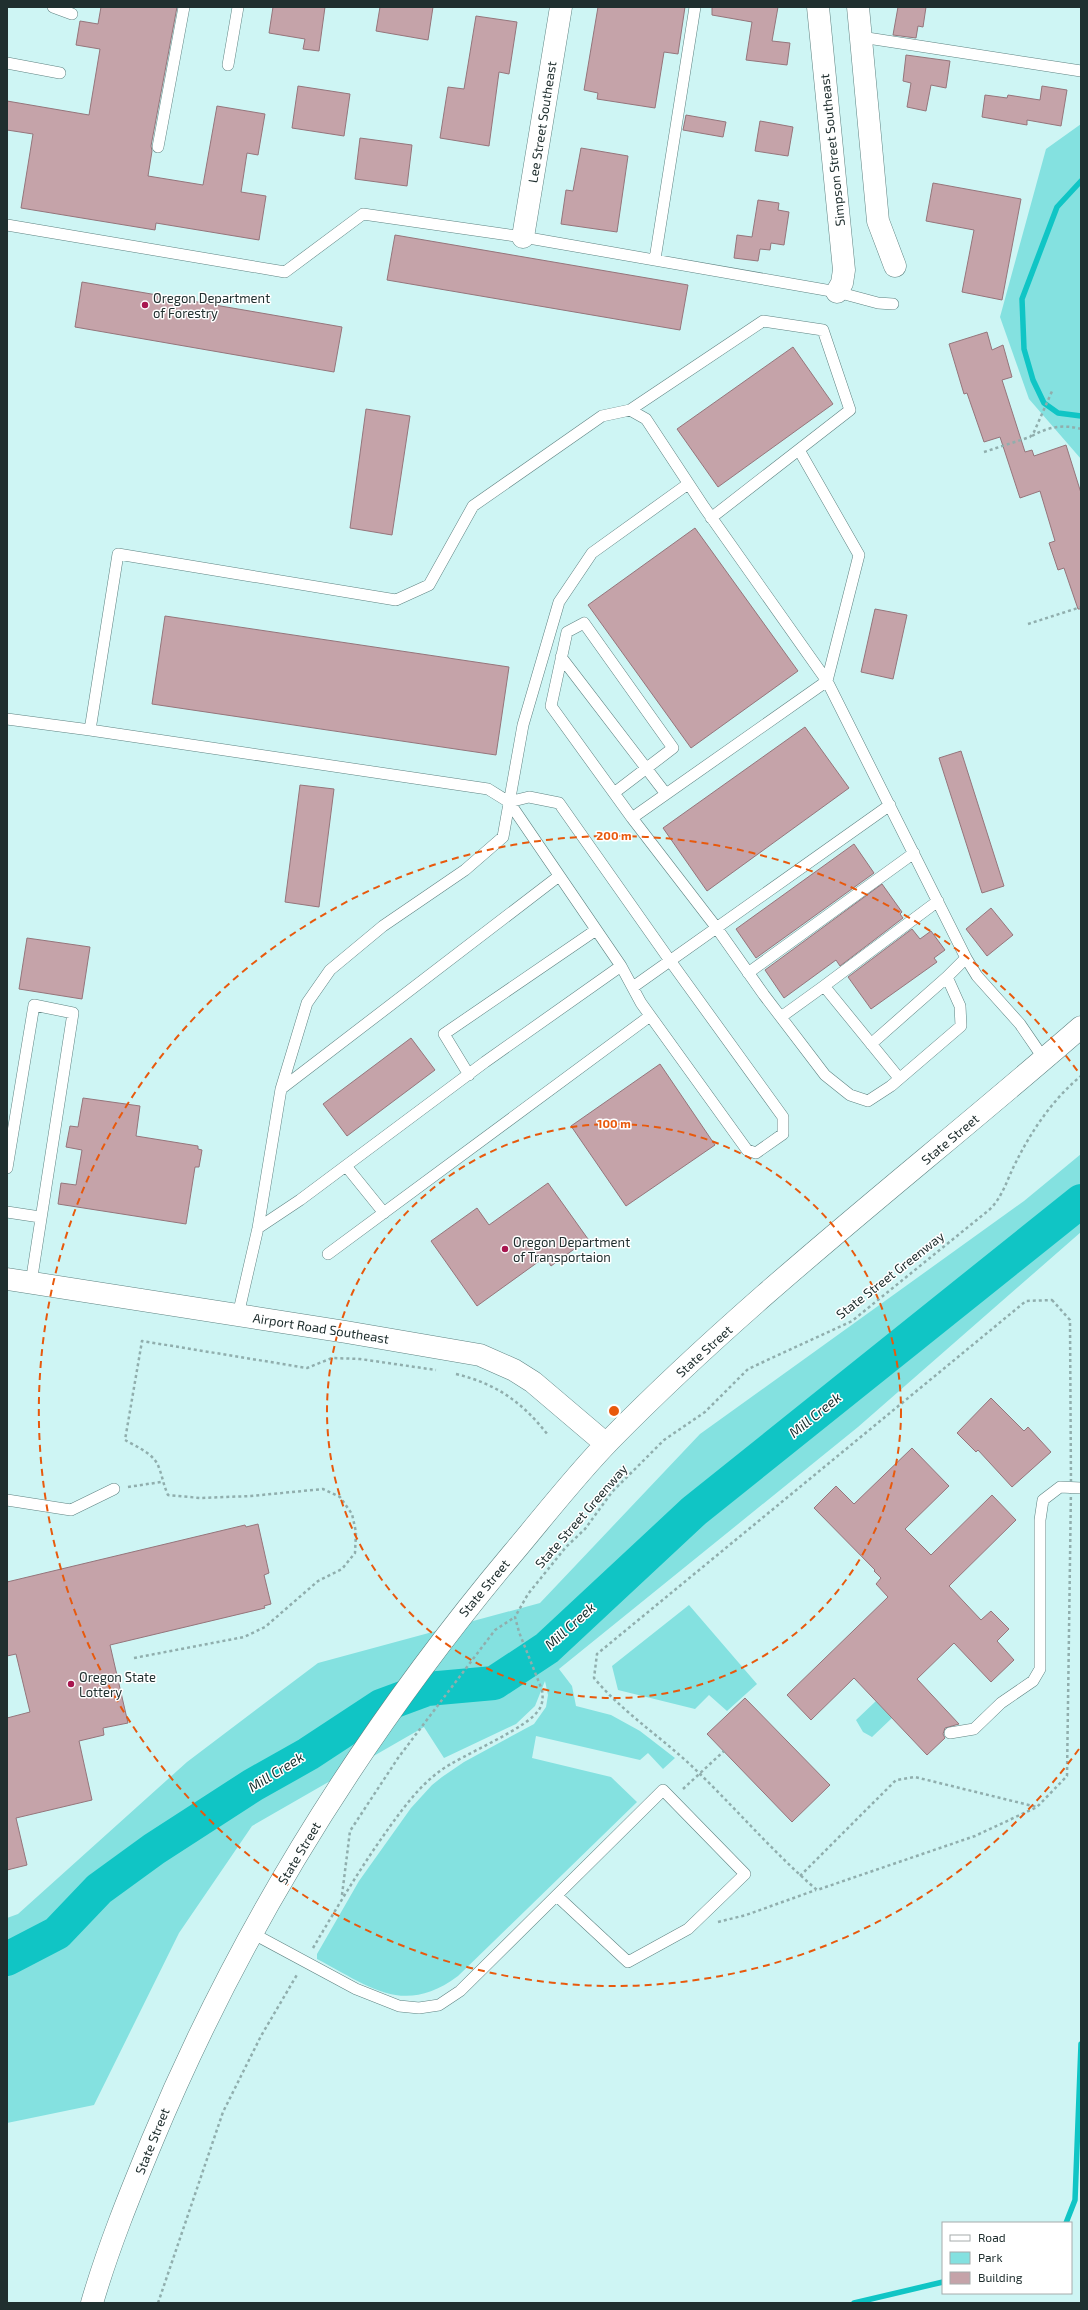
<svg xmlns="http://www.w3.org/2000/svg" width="1088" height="2310" viewBox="0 0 1088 2310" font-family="'Exo 2',sans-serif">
<rect width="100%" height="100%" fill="#cef5f4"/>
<!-- green -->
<path fill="#84e1e0" d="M1081 124V459L1029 399 1000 317 1046 149Z
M1081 1154V1232L858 1427 559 1669 572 1686 576 1706 611 1715 640 1731 675 1758 663 1769 648 1753 640 1760 536 1736 532 1758 611 1777 637 1802 458 1976C403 2017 369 1986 317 1959V1954L359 1881 411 1808 432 1785 442 1777 464 1762 534 1724 546 1707 548 1695 545 1681 535 1706 516 1724 444 1758 424 1727 252 1826 179 1933 94 2105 7 2123V1918L18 1914 187 1762 318 1663 540 1603 700 1434 1024 1201Z
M689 1605 757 1684 727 1711 709 1695 695 1709 618 1690 612 1666Z
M876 1701 892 1718 872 1737 863 1732 856 1720Z"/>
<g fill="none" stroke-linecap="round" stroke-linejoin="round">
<!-- stream -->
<path stroke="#10c5c5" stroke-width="5.5" d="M1081 181 1057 207 1022 299 1024 349 1033 380 1044 403 1058 413 1081 416
M1066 2223 1075 2200 1081 2044
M854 2303 943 2282"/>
<!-- river -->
<path stroke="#10c5c5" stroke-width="34" d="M7 1959 57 1933 99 1889 154 1849 253 1785 308 1754 381 1706 427 1689 494 1683 547 1648 694 1511 1081 1201"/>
</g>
<!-- building -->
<path fill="#c5a3a9" stroke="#95757b" d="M101 7H177L151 146 152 151 148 176 203 185 217 106 265 114 258 155 247 153 241 192 266 196 259 240 156 223 155 230 21 208 33 134 7 130V101L89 115 100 49 76 45 80 21 98 24Z
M273 7H325L319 51 303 49 305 39 269 33Z
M380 7H433L428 40 376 31Z
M598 7H685L678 54 664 52 655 108 597 99 598 93 584 90Z
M712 7H778L772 41 790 43 787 65 746 60 752 22 712 15Z
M898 7H926L923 27 918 26 916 38 893 35Z
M476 16 517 22 509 74 499 72 489 146 440 138 448 87 464 89Z
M906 55 950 61 946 88 931 85 926 111 907 107 911 83 903 81Z
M298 86 350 94 344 136 292 128Z
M1042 86 1067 90 1061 126 1027 120V125L982 117 985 95 1007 98 1008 95 1040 100Z
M686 115 726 122 723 137 683 130Z
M760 121 793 127 788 156 755 151Z
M360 138 412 145 407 186 355 179Z
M581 148 628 156 617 232 561 224 566 190 573 191Z
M933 183 1021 199 1002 300 962 292 974 230 926 221Z
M758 200 779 203 778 210 789 212 784 245 771 243 770 250 760 249 758 261 734 258 737 235 752 237Z
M395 235 688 285 680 330 387 280Z
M82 282 342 327 334 372 75 327Z
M987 332 992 350 1003 345 1012 377 1002 380 1025 452 1032 450 1034 456 1066 445 1081 493V609H1078L1064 568 1058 570 1049 543 1055 541 1040 491 1020 498 1000 437 984 442 967 393 964 394 949 344Z
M793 347 833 404 718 487 677 429Z
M366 409 410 416 392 535 350 528Z
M695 528 798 671 691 748 588 605Z
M875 609 907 615 893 679 861 672Z
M165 616 509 667 496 755 152 704Z
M805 727 849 788 707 891 663 828Z
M961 751 1004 886 982 893 939 758Z
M300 785 334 789 319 907 285 902Z
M854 844 874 873 756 958 736 929Z
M882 884 902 912 900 914 903 918 840 966 836 960 784 998 765 970Z
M991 908 1013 935 987 956 966 929Z
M912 929 920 939 931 931 945 950 934 958 937 962 871 1009 848 977Z
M27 938 90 947 82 999 19 989Z
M411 1038 435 1070 347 1136 323 1104Z
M660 1064 715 1145 626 1206 571 1126Z
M83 1098 140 1106 136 1136 198 1146V1149L202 1150 199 1167H195L186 1224 58 1204 61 1183 76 1185 82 1150 66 1147 70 1126 78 1127Z
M548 1183 588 1239 551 1266 545 1257 477 1306 431 1241 477 1208 489 1225Z
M991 1398 1024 1431 1028 1427 1051 1452 1012 1487 978 1450 976 1452 957 1433Z
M912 1448 949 1486 905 1529 931 1555 992 1495 1016 1520 949 1586 981 1620 991 1611 1009 1629 997 1641 1014 1660 991 1682 954 1643 917 1679 959 1724 945 1728 943 1734 945 1738 927 1755 854 1678 811 1720 787 1695 888 1597 876 1584 881 1578 874 1571 875 1570 814 1508 836 1486 854 1504Z
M258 1524 269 1573 264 1575 271 1604 264 1606 265 1608 110 1645 128 1723 103 1728 104 1735 79 1741 92 1800 16 1818 27 1865 7 1870V1718L30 1712 16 1654 7 1656V1582L245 1525 246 1527Z
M745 1698 830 1785 792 1822 707 1734Z"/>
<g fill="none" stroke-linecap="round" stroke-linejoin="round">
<!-- lane casing -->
<g stroke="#5f8382" stroke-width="12">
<path id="lane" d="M53 7 72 14
M861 37 1081 71
M7 63 60 73
M228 65 238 7
M158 147 184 7
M7 225 285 272 363 214 523 237 837 292 878 303 893 304
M655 259 695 7
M630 410 763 321 823 330 850 410 711 518
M799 450 859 555 827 681 632 818 716 927 764 995 825 1075 850 1095 868 1101 891 1086 961 1026 960 1006 947 977 966 958
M561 657 666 794
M7 719 90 730 118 554 396 600 429 585 473 506 602 416 630 410 646 419 704 507 827 681 966 958 977 976 1020 1024 1044 1059
M90 730 488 789 509 802 621 966 485 1062 300 1200 258 1228
M614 793 673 748 584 623 567 632 551 706 632 818
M509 802 529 797 559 803 671 962 783 1117V1134L756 1153 747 1150 641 1003 621 966
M748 973 914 853
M824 986 938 901
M633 987 890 805
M781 1017 824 986 899 1078
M871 1044 947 977
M469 1075 444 1034 596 930
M281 1089 559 876
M346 1166 384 1213
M7 1168 34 1005 73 1013 31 1283
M7 1212 40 1217
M328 1254 650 1016
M238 1315 258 1228 281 1089 307 1003 330 970 383 926 465 870 503 837 523 725 559 602 592 553 688 484
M7 1500 71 1510 114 1489
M950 1733 974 1729 1001 1703 1033 1681 1040 1669V1520L1043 1500 1060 1487 1081 1488
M252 1933 356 1989 399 2006 419 2008 439 2005 460 1991 663 1790 745 1874 688 1929 628 1962 557 1896"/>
</g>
<!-- street casing -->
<g stroke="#5f8382" stroke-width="23">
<path id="street" d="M818 7 844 270 842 283 837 292
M858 7 878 221 895 266
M523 237 561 7"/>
</g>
<!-- secondary casing -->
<g stroke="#5f8382" stroke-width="23">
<path id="secondary" d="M7 1279 346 1332 480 1355 514 1370 533 1382 606 1444
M92 2303C108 2248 130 2194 152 2141 242 1925 363 1732 513 1553 545 1515 575 1476 610 1440 756 1291 924 1164 1081 1027"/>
</g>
<!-- path -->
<path stroke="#90aead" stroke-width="2.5" stroke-dasharray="3 3" stroke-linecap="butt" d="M1032 436C1048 427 1063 424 1081 429
M984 452 1030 437 1034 432 1053 389
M1028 624 1081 607
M1052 1300 1070 1320 1071 1488 1067 1776 1037 1807 975 1836 817 1890C775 1854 740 1813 700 1774 666 1740 625 1715 594 1678L597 1654 1026 1301Z
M456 1374C497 1384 522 1402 548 1435
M128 1487 161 1482
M134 1658 244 1637 265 1627 318 1581 342 1569 355 1553 356 1532 352 1514 340 1497 323 1489 251 1496 200 1498 168 1495C163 1484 163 1478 159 1468 155 1454 137 1447 125 1440L142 1341 307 1368 332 1358 360 1359 436 1370
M683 1789 724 1751
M800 1876 896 1780 915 1777 1037 1807
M342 1895 350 1831 398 1758 495 1630 515 1617
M718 1922 746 1915 816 1890
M313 1948C336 1909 359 1870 386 1832 401 1811 418 1787 440 1771 461 1755 530 1728 540 1708 543 1702 543 1697 542 1690L519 1632 515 1617 528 1594 566 1547 585 1529 612 1492 664 1440 705 1412 748 1369 852 1321 989 1210C1003 1197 1007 1179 1016 1162 1032 1130 1053 1099 1081 1076
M158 2303 223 2112 261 2036 298 1973"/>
<!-- lane -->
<use href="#lane" stroke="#fff" stroke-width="11"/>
<!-- street -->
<use href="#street" stroke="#fff" stroke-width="22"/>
<!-- secondary -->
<use href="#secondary" stroke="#fff" stroke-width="22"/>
</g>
<!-- distance rings -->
<g fill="none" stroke="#e8590c" stroke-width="2" stroke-dasharray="7 5">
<circle cx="614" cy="1411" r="287"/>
<path d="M1079 1749A575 575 0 1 1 1079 1073"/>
</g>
<!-- markers -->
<g fill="#a8164f" stroke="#fff" stroke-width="1.5">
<circle cx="145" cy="305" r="4"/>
<circle cx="505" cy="1249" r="4"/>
<circle cx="71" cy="1684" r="4"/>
</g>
<g text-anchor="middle" stroke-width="3" stroke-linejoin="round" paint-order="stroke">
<!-- street labels -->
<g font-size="13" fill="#202f2f" stroke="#fff">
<text transform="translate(542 122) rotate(-81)" y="5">Lee Street Southeast</text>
<text transform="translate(832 150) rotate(-96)" y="5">Simpson Street Southeast</text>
<text transform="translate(950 1139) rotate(-40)" y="5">State Street</text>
<text transform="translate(890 1275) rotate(-38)" y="5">State Street Greenway</text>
<text transform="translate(321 1328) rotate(9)" y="5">Airport Road Southeast</text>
<text transform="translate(704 1351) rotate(-42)" y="5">State Street</text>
<text transform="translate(581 1516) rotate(-49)" y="5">State Street Greenway</text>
<text transform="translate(484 1588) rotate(-50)" y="5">State Street</text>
<text transform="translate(299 1853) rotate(-59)" y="5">State Street</text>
<text transform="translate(152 2141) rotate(-68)" y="5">State Street</text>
</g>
<!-- poi labels -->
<g font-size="13" fill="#202f2f" stroke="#fff" text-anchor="start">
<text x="153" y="303">Oregon Department<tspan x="153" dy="15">of Forestry</tspan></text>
<text x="513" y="1247">Oregon Department<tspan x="513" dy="15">of Transportaion</tspan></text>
<text x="79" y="1682">Oregon State<tspan x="79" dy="15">Lottery</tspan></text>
</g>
<!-- water labels -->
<g font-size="14" font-style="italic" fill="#162f2e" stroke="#fff">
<text transform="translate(815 1415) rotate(-39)" y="5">Mill Creek</text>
<text transform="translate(570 1626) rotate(-42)" y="5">Mill Creek</text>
<text transform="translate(276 1772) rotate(-32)" y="5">Mill Creek</text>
</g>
</g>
<circle cx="614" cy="1411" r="6" fill="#e8590c" stroke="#fff" stroke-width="2"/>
<g font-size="12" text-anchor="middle" font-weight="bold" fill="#e8590c" stroke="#fff" stroke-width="3" stroke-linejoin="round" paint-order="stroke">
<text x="614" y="840">200 m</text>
<text x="614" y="1128">100 m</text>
</g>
<!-- border -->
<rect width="1088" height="2310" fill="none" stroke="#202f2f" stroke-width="16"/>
<!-- legend -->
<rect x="942" y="2222" width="130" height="72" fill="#ffffff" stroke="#a6acac"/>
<rect x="950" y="2235" width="20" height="6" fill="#ffffff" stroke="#a6acac"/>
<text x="978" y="2242" font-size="12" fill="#202f2f">Road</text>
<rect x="950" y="2252" width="20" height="12" fill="#84e1e0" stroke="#a6acac"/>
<text x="978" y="2262" font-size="12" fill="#202f2f">Park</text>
<rect x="950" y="2272" width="20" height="12" fill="#c5a3a9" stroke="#a6acac"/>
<text x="978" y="2282" font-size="12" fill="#202f2f">Building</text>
</svg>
